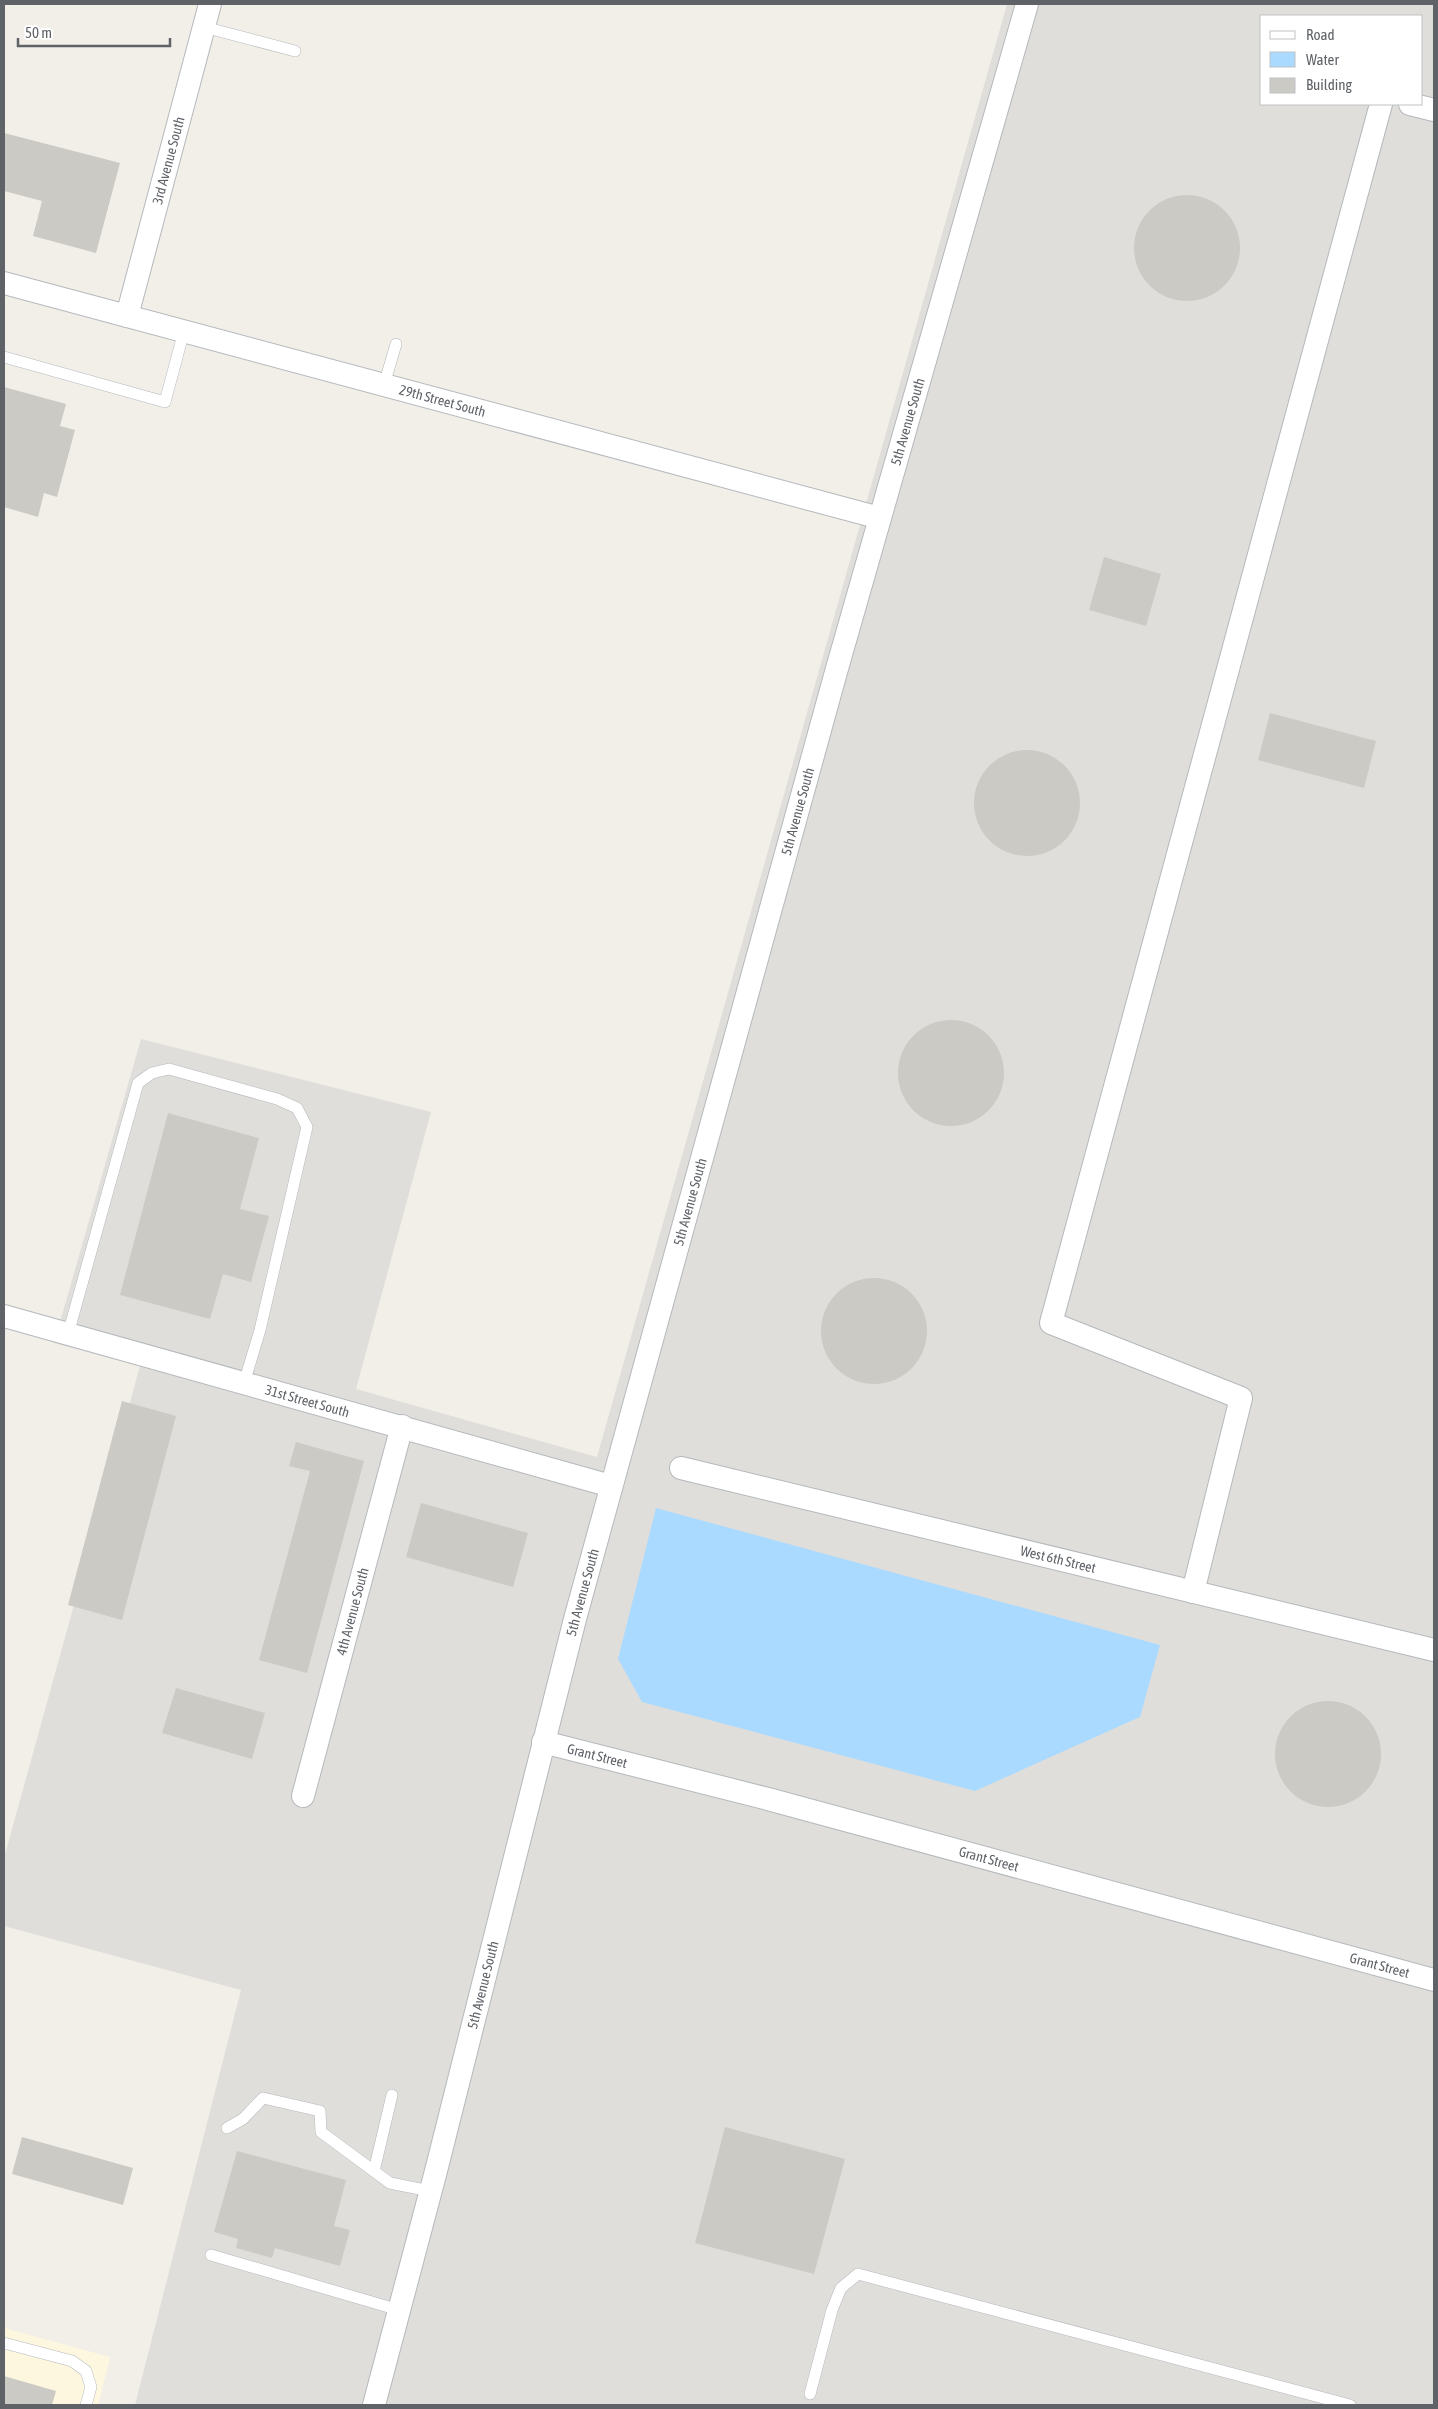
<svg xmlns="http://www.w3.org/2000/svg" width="1438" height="2409" viewBox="0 0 1438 2409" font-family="'Asap Condensed',sans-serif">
<rect width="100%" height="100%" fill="#f1efe8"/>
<!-- commercial -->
<path fill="#fef7e0" d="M4 2328 110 2357 98 2405H4Z"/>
<!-- industrial -->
<path fill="#e0deda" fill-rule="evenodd" d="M1007 4H1434V2405H135L241 1990 4 1926V1858L140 1366 54 1343 141 1039 431 1112 356 1389 597 1457ZM1262 16H1422V104H1262Z"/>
<!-- water -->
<path fill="#aadaff" d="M656 1508 1160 1645 1140 1717 975 1791 642 1702 618 1659Z"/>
<!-- building -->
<path fill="#cccac5" d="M4 133 120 163 96 253 33 236 42 201 4 191Z
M1134 248a53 53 0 1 1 106 0a53 53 0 1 1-106 0Z
M4 387 66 404 60 426 75 430 57 497 44 493 38 517 4 507Z
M1104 557 1161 574 1146 626 1089 610Z
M1270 713 1376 741 1364 788 1258 760Z
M974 803a53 53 0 1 1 106 0a53 53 0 1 1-106 0Z
M898 1073a53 53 0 1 1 106 0a53 53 0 1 1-106 0Z
M168 1113 259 1138 240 1209 269 1216 251 1282 223 1274 210 1319 120 1295Z
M821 1331a53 53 0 1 1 106 0a53 53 0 1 1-106 0Z
M122 1401 176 1416 122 1620 68 1605Z
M296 1442 364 1461 307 1673 259 1660 310 1471 289 1466Z
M421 1503 528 1533 513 1587 406 1557Z
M176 1688 265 1713 252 1759 162 1733Z
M1275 1754a53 53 0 1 1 106 0a53 53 0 1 1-106 0Z
M725 2127 845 2159 814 2274 695 2243Z
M22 2137 133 2168 123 2205 12 2174Z
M237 2151 346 2180 334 2226 350 2230 340 2266 275 2248 272 2258 236 2248 238 2239 214 2232Z
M4 2376 56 2391 52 2405H4Z"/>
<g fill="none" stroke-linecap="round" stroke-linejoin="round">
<!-- lane casing -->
<g stroke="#b5b8bc" stroke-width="12">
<path id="lane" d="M204 27 295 51
M4 357 165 402 184 331
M384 385 396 344
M68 1334 138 1083 152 1073 169 1069 277 1099 297 1108 307 1127 260 1330 244 1383
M227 2128 243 2119 263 2098 320 2111 321 2132 390 2183 430 2191
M374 2171 392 2095
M211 2255 399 2310
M4 2343 72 2361 86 2371 91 2387 86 2405
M810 2394 832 2310 841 2288 858 2274 1350 2405"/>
</g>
<!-- street casing -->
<g stroke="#b5b8bc" stroke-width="24">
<g id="street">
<path d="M1410 104 1434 110"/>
<path id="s1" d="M4 283 880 518"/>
<path id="s2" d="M127 316 210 4"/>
<path id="s3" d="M4 1316 611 1486"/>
<path id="s4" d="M681 1468 1434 1650"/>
<path d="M1193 1592 1241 1398 1051 1323 1381 104"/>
<path id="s5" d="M543 1742 768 1799 1434 1980"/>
<path id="s6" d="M303 1796 402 1426"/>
<path id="s7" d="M374 2405 436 2171 575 1619 836 672 1027 4"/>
</g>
</g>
<!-- lane -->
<use href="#lane" stroke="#fff" stroke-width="11"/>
<!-- street -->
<use href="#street" stroke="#fff" stroke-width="22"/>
</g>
<g text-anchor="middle" stroke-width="4" stroke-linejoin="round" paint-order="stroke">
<!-- street labels -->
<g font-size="14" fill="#5f6368" stroke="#fff">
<text dy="5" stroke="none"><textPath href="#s2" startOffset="161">3rd Avenue South</textPath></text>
<text dy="5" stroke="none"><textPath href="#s1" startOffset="454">29th Street South</textPath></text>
<text dy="5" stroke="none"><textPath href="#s7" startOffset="2054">5th Avenue South</textPath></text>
<text dy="5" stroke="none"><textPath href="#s7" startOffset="1649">5th Avenue South</textPath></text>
<text dy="5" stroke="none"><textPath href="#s7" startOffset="1244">5th Avenue South</textPath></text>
<text dy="5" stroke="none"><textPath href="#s3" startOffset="315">31st Street South</textPath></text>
<text dy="5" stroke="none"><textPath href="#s4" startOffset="388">West 6th Street</textPath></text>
<text dy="5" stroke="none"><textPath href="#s7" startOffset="839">5th Avenue South</textPath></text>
<text dy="5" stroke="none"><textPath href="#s6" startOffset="191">4th Avenue South</textPath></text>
<text dy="5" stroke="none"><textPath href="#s5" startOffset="56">Grant Street</textPath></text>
<text dy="5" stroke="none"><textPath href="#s5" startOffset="461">Grant Street</textPath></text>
<text dy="5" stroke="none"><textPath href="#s5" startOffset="866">Grant Street</textPath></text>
<text dy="5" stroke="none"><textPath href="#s7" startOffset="434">5th Avenue South</textPath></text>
</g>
</g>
<!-- border -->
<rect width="1438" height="2409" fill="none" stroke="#5f6368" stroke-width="10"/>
<!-- legend -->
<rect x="1260" y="15" width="162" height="90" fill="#ffffff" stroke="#bfc1c3"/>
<rect x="1270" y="31" width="25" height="8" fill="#ffffff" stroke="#bfc1c3"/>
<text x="1306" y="40" font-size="15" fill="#5f6368">Road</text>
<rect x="1270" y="52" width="25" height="15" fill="#aadaff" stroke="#bfc1c3"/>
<text x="1306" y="65" font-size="15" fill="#5f6368">Water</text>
<rect x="1270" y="78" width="25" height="15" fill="#cccac5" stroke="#bfc1c3"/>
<text x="1306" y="90" font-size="15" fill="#5f6368">Building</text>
<!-- scale -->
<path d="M18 38v8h152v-8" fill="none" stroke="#5f6368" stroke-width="2.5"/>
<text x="25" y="38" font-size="15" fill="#5f6368" stroke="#ffffff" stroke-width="4" paint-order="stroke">50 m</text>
</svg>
